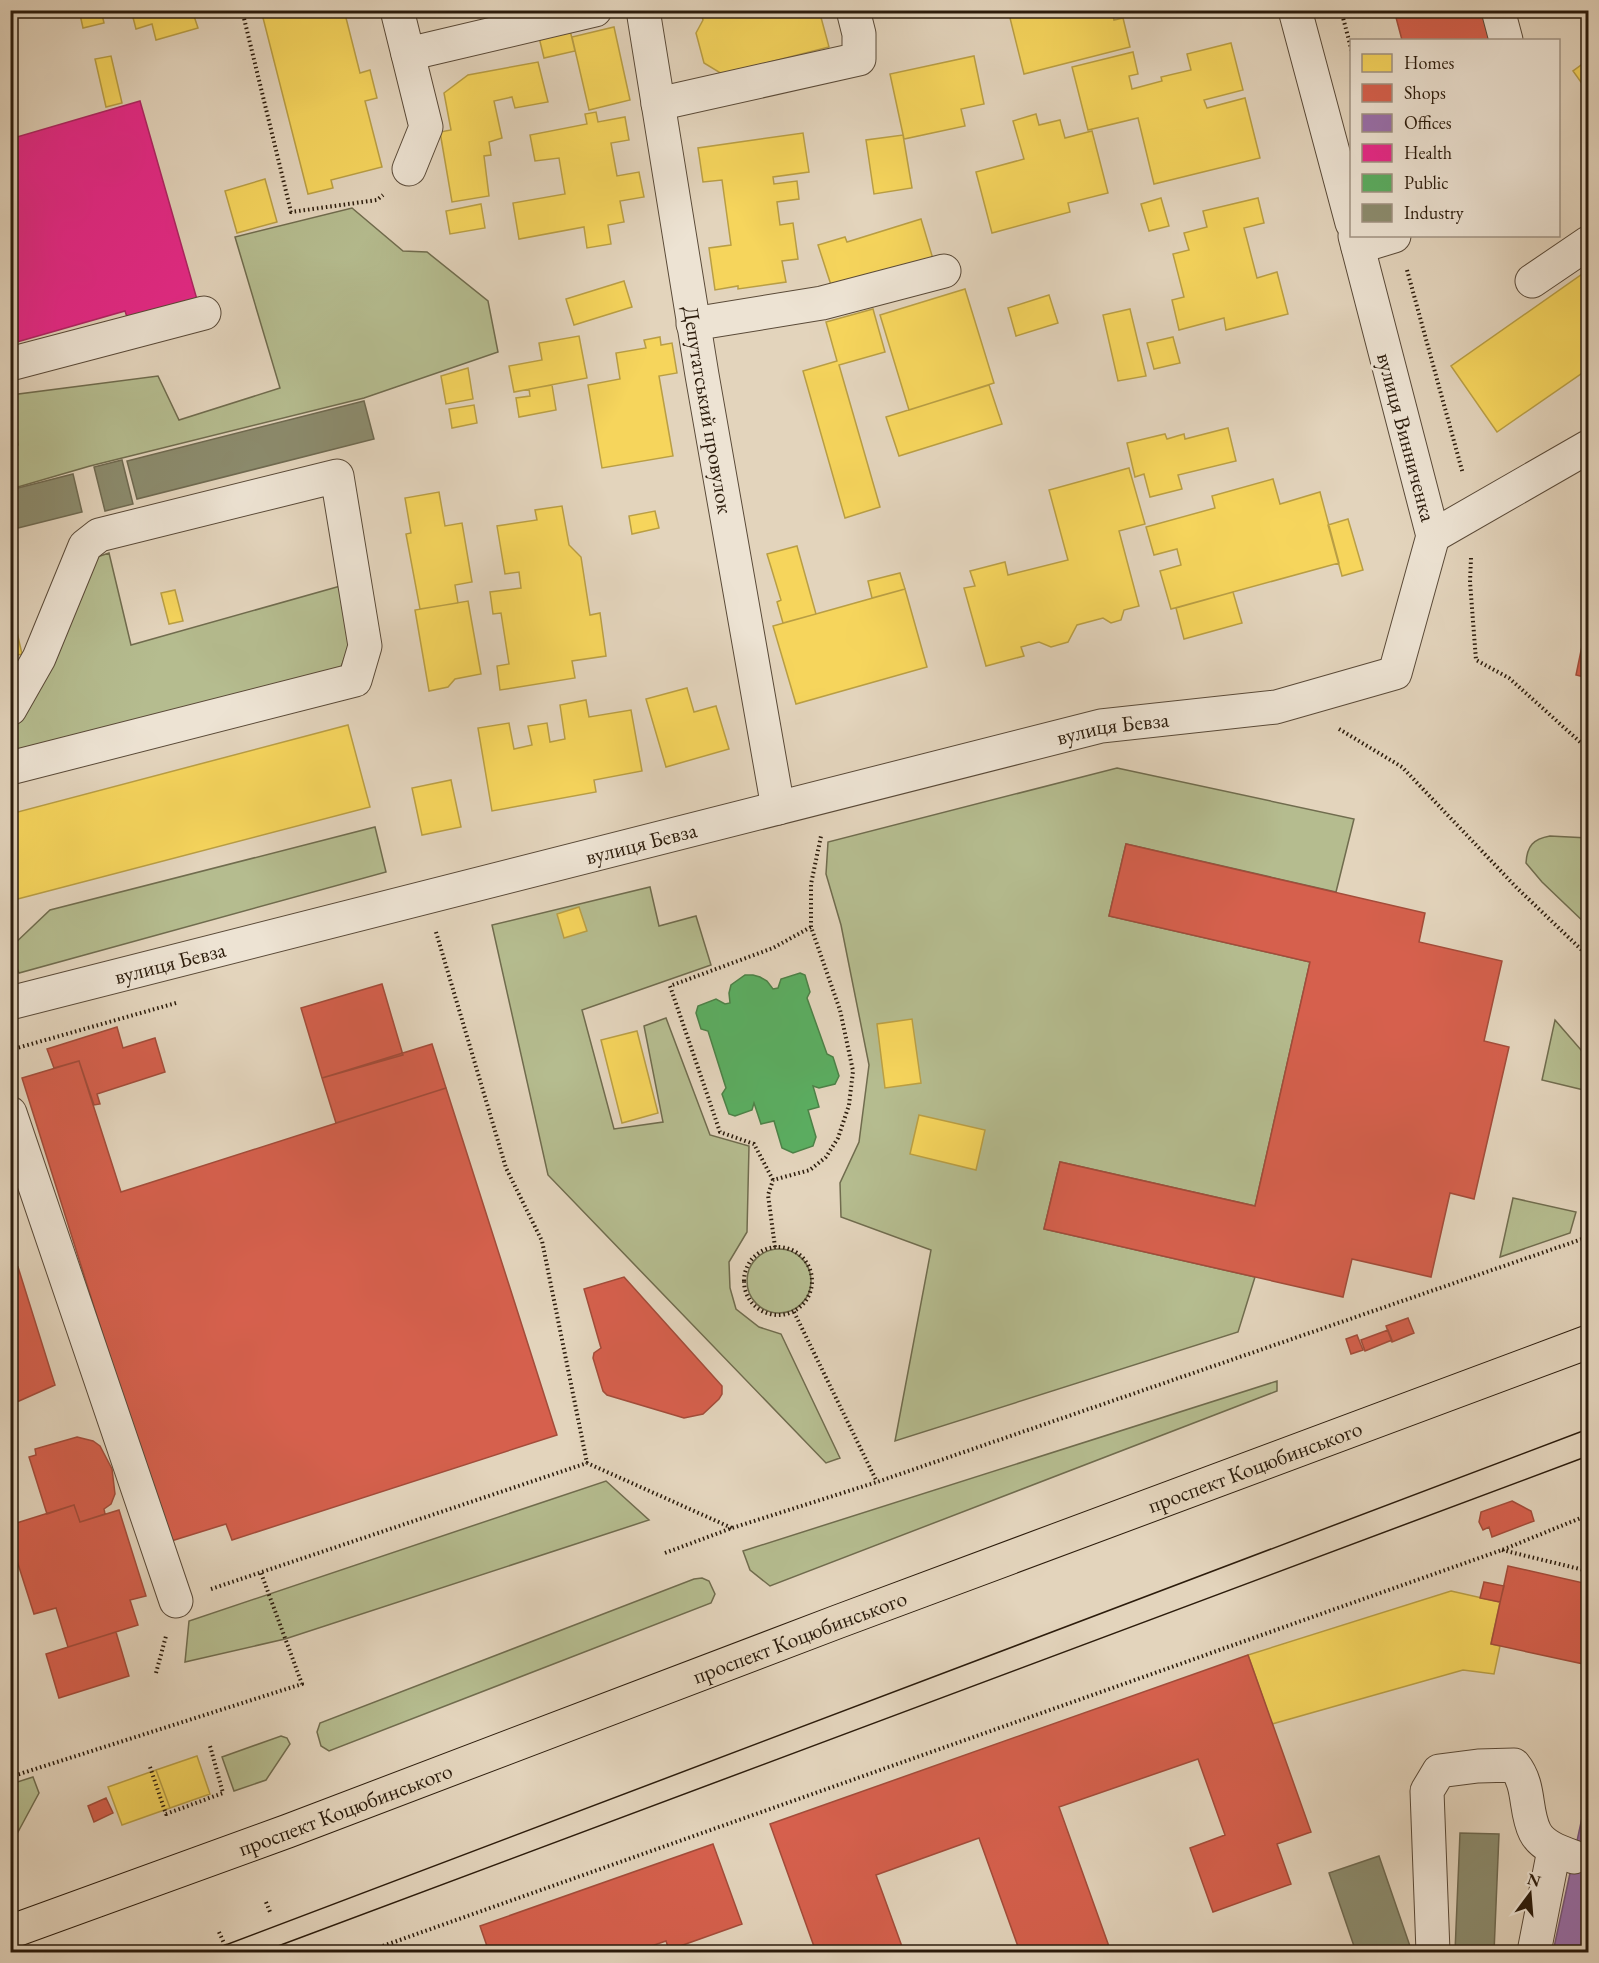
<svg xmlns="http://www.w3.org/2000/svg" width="1599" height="1963" viewBox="0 0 1599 1963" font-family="'EB Garamond',serif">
<rect width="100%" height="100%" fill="#e3d4bc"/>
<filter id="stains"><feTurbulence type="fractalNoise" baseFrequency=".00333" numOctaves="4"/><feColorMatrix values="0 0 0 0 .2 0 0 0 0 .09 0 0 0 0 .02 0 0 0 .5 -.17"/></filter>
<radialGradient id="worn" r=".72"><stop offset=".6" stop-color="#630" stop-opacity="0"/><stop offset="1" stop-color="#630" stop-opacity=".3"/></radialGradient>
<!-- green -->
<path fill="#b5bc8f" stroke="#706c4e" stroke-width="1.5" d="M352 208 403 251 427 252 488 301 498 352 364 398 90 466 11 489V447L18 445 11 395 158 376 179 420 280 388 235 237Z
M109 553 131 645 344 585 351 640 340 670 11 755 10 731 58 653 94 558Z
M1117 768 1354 819 1336 892 1126 844 1109 916 1310 962 1255 1206 1060 1162 1044 1229 1255 1277 1238 1332 895 1441 931 1250 841 1217 840 1183 859 1142 869 1065 841 925 826 874 828 842Z
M375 827 386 872 19 973 11 954V947L50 910Z
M1550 836 1588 838V926L1542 882 1526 863C1527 846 1533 839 1550 836Z
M650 887 659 926 696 916 711 965 582 1010 614 1129 663 1122 644 1026 666 1018 710 1135 749 1146 747 1232 729 1262 730 1288 736 1309 759 1327 781 1334 840 1458 826 1463 548 1175 492 925Z
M1555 1020 1588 1058V1091L1542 1080Z
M1513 1198 1576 1212 1570 1233 1500 1257Z
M747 1281a32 32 0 1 1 64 0a32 32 0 1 1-64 0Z
M1277 1381V1391L770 1586 750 1570 743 1551Z
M606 1481 649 1520 285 1639 185 1662 189 1621Z
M702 1578 709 1581 715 1594 711 1603 329 1751 321 1746 317 1732 320 1723 694 1579Z
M281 1736 287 1738 290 1744 266 1780 234 1791 222 1757Z
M33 1777 39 1793 11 1845V1784Z"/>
<!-- homes -->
<path fill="#f6d55c" stroke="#b99e44" stroke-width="1.5" d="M79 10H101L104 23 83 28Z
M131 10H192L198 28 156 40 152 24 136 29Z
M261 10H344L360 73 370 70 377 98 365 101 382 167 331 180 333 188 308 194Z
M700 10H819L829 47 722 74 704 63 696 33 703 20Z
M1008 10H1112L1114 20 1123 18 1130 47 1024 74Z
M569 26 575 51 544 58 538 33Z
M614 27 630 100 589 110 572 37Z
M1231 43 1243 90 1204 100 1207 108 1245 98 1260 158 1154 184 1138 118 1088 130 1072 67 1133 52 1138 74 1129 76 1132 89 1162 81 1161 77 1191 70 1187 54Z
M111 56 122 103 106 107 95 59Z
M974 56 984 104 961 109 965 126 904 139 890 74Z
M1588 60V92L1573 71Z
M538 62 548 102 515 108 512 97 494 101 502 138 489 142 491 155 484 156 489 196 452 202 440 132 451 130 444 93 468 75Z
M596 112 598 122 625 117 629 140 611 143 617 176 639 172 644 197 620 201 624 222 608 225 611 244 587 248 584 227 519 239 513 203 565 194 559 158 535 161 530 135 587 124 585 114Z
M1036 114 1039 125 1060 120 1065 138 1092 131 1108 193 1068 203 1070 212 992 233 976 172 1024 159 1013 121Z
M803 133 809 172 773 177 774 184 797 181 799 199 777 202 780 225 793 223 798 259 782 261 786 282 738 289V286L715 290 709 248 731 245 722 180 703 182 698 148Z
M903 135 912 188 874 194 866 140Z
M265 179 277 222 237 233 225 191Z
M1161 198 1169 226 1149 231 1141 204Z
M1258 198 1264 223 1244 228 1257 278 1277 272 1288 314 1226 330 1224 318 1179 330 1172 300 1184 297 1173 254 1189 250 1184 233 1207 227 1203 211Z
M481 204 485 228 450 234 446 211Z
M921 219 933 259 832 288 818 245 845 237 847 242Z
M1588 270V369L1497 432 1451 366Z
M624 281 632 307 574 325 566 299Z
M965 289 994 383 909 410 880 315Z
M1049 295 1058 323 1016 336 1008 308Z
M873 309 885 352 839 365 880 507 845 518 803 371 837 361 826 322Z
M1130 309 1146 376 1118 381 1103 315Z
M579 336 587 378 514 392 509 366 542 360 539 343Z
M660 337 661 345 672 343 677 373 659 376 673 456 602 468 588 385 620 379 616 353 646 348 644 340Z
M1173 337 1180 363 1154 369 1147 343Z
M468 368 473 399 446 404 441 376Z
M552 385 556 410 519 417 516 398 530 396 529 389Z
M989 385 1002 424 899 456 886 417Z
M474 405 477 423 452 428 449 409Z
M1228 428 1236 461 1178 475 1182 489 1150 497 1144 474 1135 477 1127 443 1165 434 1167 439 1184 434 1185 439Z
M1129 468 1145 524 1119 531 1139 606 1124 610 1121 620 1111 623 1103 618 1077 625 1068 642 1051 647 1039 642 1021 647 1024 656 986 666 964 588 975 586 970 571 1005 562 1008 575 1068 560 1049 490Z
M1273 479 1280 504 1320 492 1339 563 1171 609 1160 571 1181 565 1177 549 1154 555 1146 527 1215 508 1212 496Z
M439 492 445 526 462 523 472 582 455 585 458 603 420 609 406 534 411 533 405 498Z
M562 506 569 545 581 557 590 615 600 613 606 656 572 661 575 678 500 690 497 666 509 664 501 613 493 614 490 592 521 588 519 572 505 574 497 526 537 520 535 510Z
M655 511 659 528 632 534 629 516Z
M1348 519 1363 570 1342 576 1328 525Z
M797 546 816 614 783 623 777 602 781 600 767 554Z
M900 573 905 589 872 598 868 581Z
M905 589 927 667 796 704 773 626Z
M175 590 183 621 169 624 161 593Z
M1233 592 1242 623 1184 639 1176 608Z
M468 601 481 674 455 679 448 687 429 691 415 610Z
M10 602 22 654 10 657Z
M687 688 694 712 716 706 729 749 666 767 646 699Z
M586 700 589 717 631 710 642 771 594 780 596 792 492 811 478 728 509 723 514 749 532 745 528 726 547 723 550 742 565 739 560 705Z
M348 725 370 807 10 901V814Z
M451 780 461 827 422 835 412 788Z
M579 907 587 931 564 938 557 914Z
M912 1019 921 1083 885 1088 877 1024Z
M637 1031 658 1113 622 1123 601 1040Z
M919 1115 985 1130 976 1170 910 1154Z
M1451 1591 1500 1602 1491 1644 1500 1646 1494 1674 1463 1670 1272 1724 1248 1655Z
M197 1756 210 1794 170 1808 156 1770Z
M156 1770 170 1808 122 1825 108 1787Z"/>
<!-- shops -->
<path fill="#d6604d" stroke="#a34c3a" stroke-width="1.5" d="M1394 10H1483L1492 40H1402Z
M1588 617V678L1576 675Z
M1126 844 1425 913 1419 942 1502 961 1484 1041 1509 1047 1474 1199 1450 1193 1431 1277 1352 1259 1343 1297 1044 1229 1060 1162 1255 1206 1310 962 1109 916Z
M382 984 403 1055 322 1078 301 1008Z
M117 1027 123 1048 155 1038 165 1072 97 1094 100 1104 94 1105 79 1061 54 1068 47 1049Z
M432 1044 446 1088 336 1123 322 1078Z
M79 1061 121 1192 446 1088 557 1435 232 1540 226 1524 168 1542 22 1078Z
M18 1267 55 1385 10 1405V1270Z
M624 1277 722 1386V1394L719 1399 703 1414 684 1418 607 1395 603 1391 593 1358 594 1353 601 1348 584 1289Z
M1408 1318 1414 1333 1392 1342 1386 1326Z
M1388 1330 1392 1340 1365 1351 1361 1340Z
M1357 1335 1363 1350 1351 1354 1346 1339Z
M77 1437 93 1441 100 1446 112 1469 115 1494 111 1504 104 1509 105 1514 80 1522 74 1505 47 1514 29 1457 36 1455 35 1449Z
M1512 1501 1531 1511 1534 1521 1492 1537 1489 1527 1483 1530 1479 1522 1481 1512Z
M74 1505 80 1522 119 1510 146 1596 130 1600 138 1625 68 1647 56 1608 34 1614 10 1539V1525Z
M1508 1566 1588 1584V1665L1491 1644Z
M1484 1582 1504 1586 1500 1602 1480 1598Z
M116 1632 129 1676 59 1698 46 1654Z
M1248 1655 1311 1832 1277 1844 1291 1884 1213 1912 1190 1848 1225 1835 1198 1759 1059 1807 1111 1952H1020L979 1838 876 1875 904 1952H816L770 1824Z
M106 1798 113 1813 94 1822 88 1806Z
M713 1844 742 1924 669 1950 666 1941 634 1952H489L480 1926Z"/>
<!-- offices -->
<path fill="#9970ab" stroke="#78577b" stroke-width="1.5" d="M1588 1790V1952H1553Z"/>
<!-- health -->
<path fill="#e7298a" stroke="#af2564" stroke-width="1.5" d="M140 101 198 303 129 323 125 311 10 344V139Z"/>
<!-- public -->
<path fill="#5aae61" stroke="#4c8248" stroke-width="1.5" d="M800 973 805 975 810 992 807 998 827 1054 833 1057 839 1076 835 1084 819 1088 813 1086 819 1107 808 1110 816 1137 813 1146 793 1153 782 1148 774 1121 761 1124 754 1103 752 1110 735 1116 729 1114 722 1094 726 1088 708 1031 701 1029 696 1013 698 1006 716 999 725 1004 730 1003 729 993 731 985 745 975H753L760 977 767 981 773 989 778 988 781 979Z"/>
<!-- industry -->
<path fill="#8c8c6e" stroke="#6f6a51" stroke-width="1.5" d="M364 401 374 439 137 499 127 461Z
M122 460 133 504 105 511 94 467Z
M73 474 82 512 10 530V490Z
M1460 1833 1499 1834 1494 1952H1455Z
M1379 1856 1412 1952H1356L1329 1873Z"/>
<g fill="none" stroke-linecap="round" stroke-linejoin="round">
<!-- minor casing -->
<g stroke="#5a4a38" stroke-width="35">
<g id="minor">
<path d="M397 10 426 127 409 169"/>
<path id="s1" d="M643 10 702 375 778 808"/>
<path d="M1295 10 1352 223"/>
<path d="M1498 10 1506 40"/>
<path d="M408 54 595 10"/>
<path d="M658 104 859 59V34L853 10"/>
<path d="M1358 247 1394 236"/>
<path d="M1532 281 1588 243"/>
<path d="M693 324 822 303 944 271"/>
<path d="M10 364 204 313"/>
<path d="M1433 536 1588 447"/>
<path d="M10 709 39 658 85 546 99 535 337 476 365 646 355 680 10 768"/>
<path id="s2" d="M10 1003 1101 726 1276 707 1395 673 1433 536 1355 236"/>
<path d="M10 1113 176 1601"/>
<path d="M1433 1952 1427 1791 1439 1771 1478 1766 1514 1765C1531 1786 1524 1810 1535 1832 1542 1846 1560 1852 1574 1857"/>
<path d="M1534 1952 1554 1850"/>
</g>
</g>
<!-- major casing -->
<g stroke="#2c1c0c" stroke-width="35">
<g id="major">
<path id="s3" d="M10 1932 288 1831 837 1622 1588 1342"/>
</g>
</g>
<!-- path -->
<path stroke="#2c1c0c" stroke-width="4" stroke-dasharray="1.5 3" stroke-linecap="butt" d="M242 10 291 212 377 200 383 195
M1341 10 1352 52
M1407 270 1463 474
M1471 558 1470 582 1476 660 1509 678 1588 749
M1339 729 1402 767 1517 888 1588 956
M436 932 506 1168 542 1241 587 1463
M10 1050 176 1003
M773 1180 754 1144 720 1132 670 986 773 948 811 927
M744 1281a34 34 0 1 1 68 0a34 34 0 1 1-68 0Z
M775 1247 768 1195 773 1180 810 1170 826 1157 838 1138 849 1105 853 1071 840 1010 811 927V884L821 836
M794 1312 877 1482
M1502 1550 1588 1571
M665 1553 732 1528 877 1482 1588 1237
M211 1589 587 1463 732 1528
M156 1673 166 1636
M150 1767 166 1814 223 1793 210 1746
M10 1777 302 1684 261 1573
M266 1902 270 1912
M219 1932 228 1952
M366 1952 1502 1550 1588 1515"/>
<!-- minor -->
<use href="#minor" stroke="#ede3d3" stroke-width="33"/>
<!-- major -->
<use href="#major" stroke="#e3d4bc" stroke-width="33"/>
<!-- tram -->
<path stroke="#2c1c0c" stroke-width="1.5" d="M207 1952 1588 1429
M262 1952 1588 1456"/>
</g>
<g text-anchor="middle" stroke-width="6" stroke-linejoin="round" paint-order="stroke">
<!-- street labels -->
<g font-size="22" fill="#2c1c0c" stroke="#ede3d3">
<text dy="8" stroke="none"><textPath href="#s1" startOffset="405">Депутатський провулок</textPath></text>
<text transform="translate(1407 437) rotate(75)" y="8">вулиця Винниченка</text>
<text dy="8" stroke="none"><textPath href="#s2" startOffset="1137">вулиця Бевза</textPath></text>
<text dy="8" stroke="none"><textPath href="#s2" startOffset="651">вулиця Бевза</textPath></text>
<text dy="8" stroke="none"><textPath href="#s2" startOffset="165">вулиця Бевза</textPath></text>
<text dy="8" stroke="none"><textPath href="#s3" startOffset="1329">проспект Коцюбинського</textPath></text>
<text dy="8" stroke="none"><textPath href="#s3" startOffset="843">проспект Коцюбинського</textPath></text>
<text dy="8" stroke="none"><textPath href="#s3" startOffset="357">проспект Коцюбинського</textPath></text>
</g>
</g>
<!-- margin -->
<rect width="1599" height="1963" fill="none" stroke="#e3d4bc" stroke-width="36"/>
<rect x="12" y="12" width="1575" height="1939" fill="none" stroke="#2c1c0c" stroke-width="3"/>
<rect x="18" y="18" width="1563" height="1927" fill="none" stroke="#2c1c0c" stroke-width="1.5"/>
<!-- legend -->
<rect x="1350" y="39" width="210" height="198" fill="#ede3d3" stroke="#a09383" stroke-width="1.5"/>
<rect x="1362" y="54" width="30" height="18" fill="#f6d55c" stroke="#a09383" stroke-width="1.5"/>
<text x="1404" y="69" font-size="18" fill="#2c1c0c">Homes</text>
<rect x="1362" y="84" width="30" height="18" fill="#d6604d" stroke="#a09383" stroke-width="1.5"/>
<text x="1404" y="99" font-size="18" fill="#2c1c0c">Shops</text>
<rect x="1362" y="114" width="30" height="18" fill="#9970ab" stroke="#a09383" stroke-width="1.5"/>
<text x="1404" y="129" font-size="18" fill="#2c1c0c">Offices</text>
<rect x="1362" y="144" width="30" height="18" fill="#e7298a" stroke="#a09383" stroke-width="1.5"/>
<text x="1404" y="159" font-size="18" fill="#2c1c0c">Health</text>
<rect x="1362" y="174" width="30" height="18" fill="#5aae61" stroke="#a09383" stroke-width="1.5"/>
<text x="1404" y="189" font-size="18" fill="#2c1c0c">Public</text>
<rect x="1362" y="204" width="30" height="18" fill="#8c8c6e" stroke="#a09383" stroke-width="1.5"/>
<text x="1404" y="219" font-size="18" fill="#2c1c0c">Industry</text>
<!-- north arrow -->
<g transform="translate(1530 1894) rotate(16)" stroke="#ede3d3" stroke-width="4.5" paint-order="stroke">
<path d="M0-4.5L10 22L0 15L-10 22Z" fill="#2c1c0c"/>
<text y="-9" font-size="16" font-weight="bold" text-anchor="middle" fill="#2c1c0c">N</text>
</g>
<rect width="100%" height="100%" filter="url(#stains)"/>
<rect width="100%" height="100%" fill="url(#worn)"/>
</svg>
